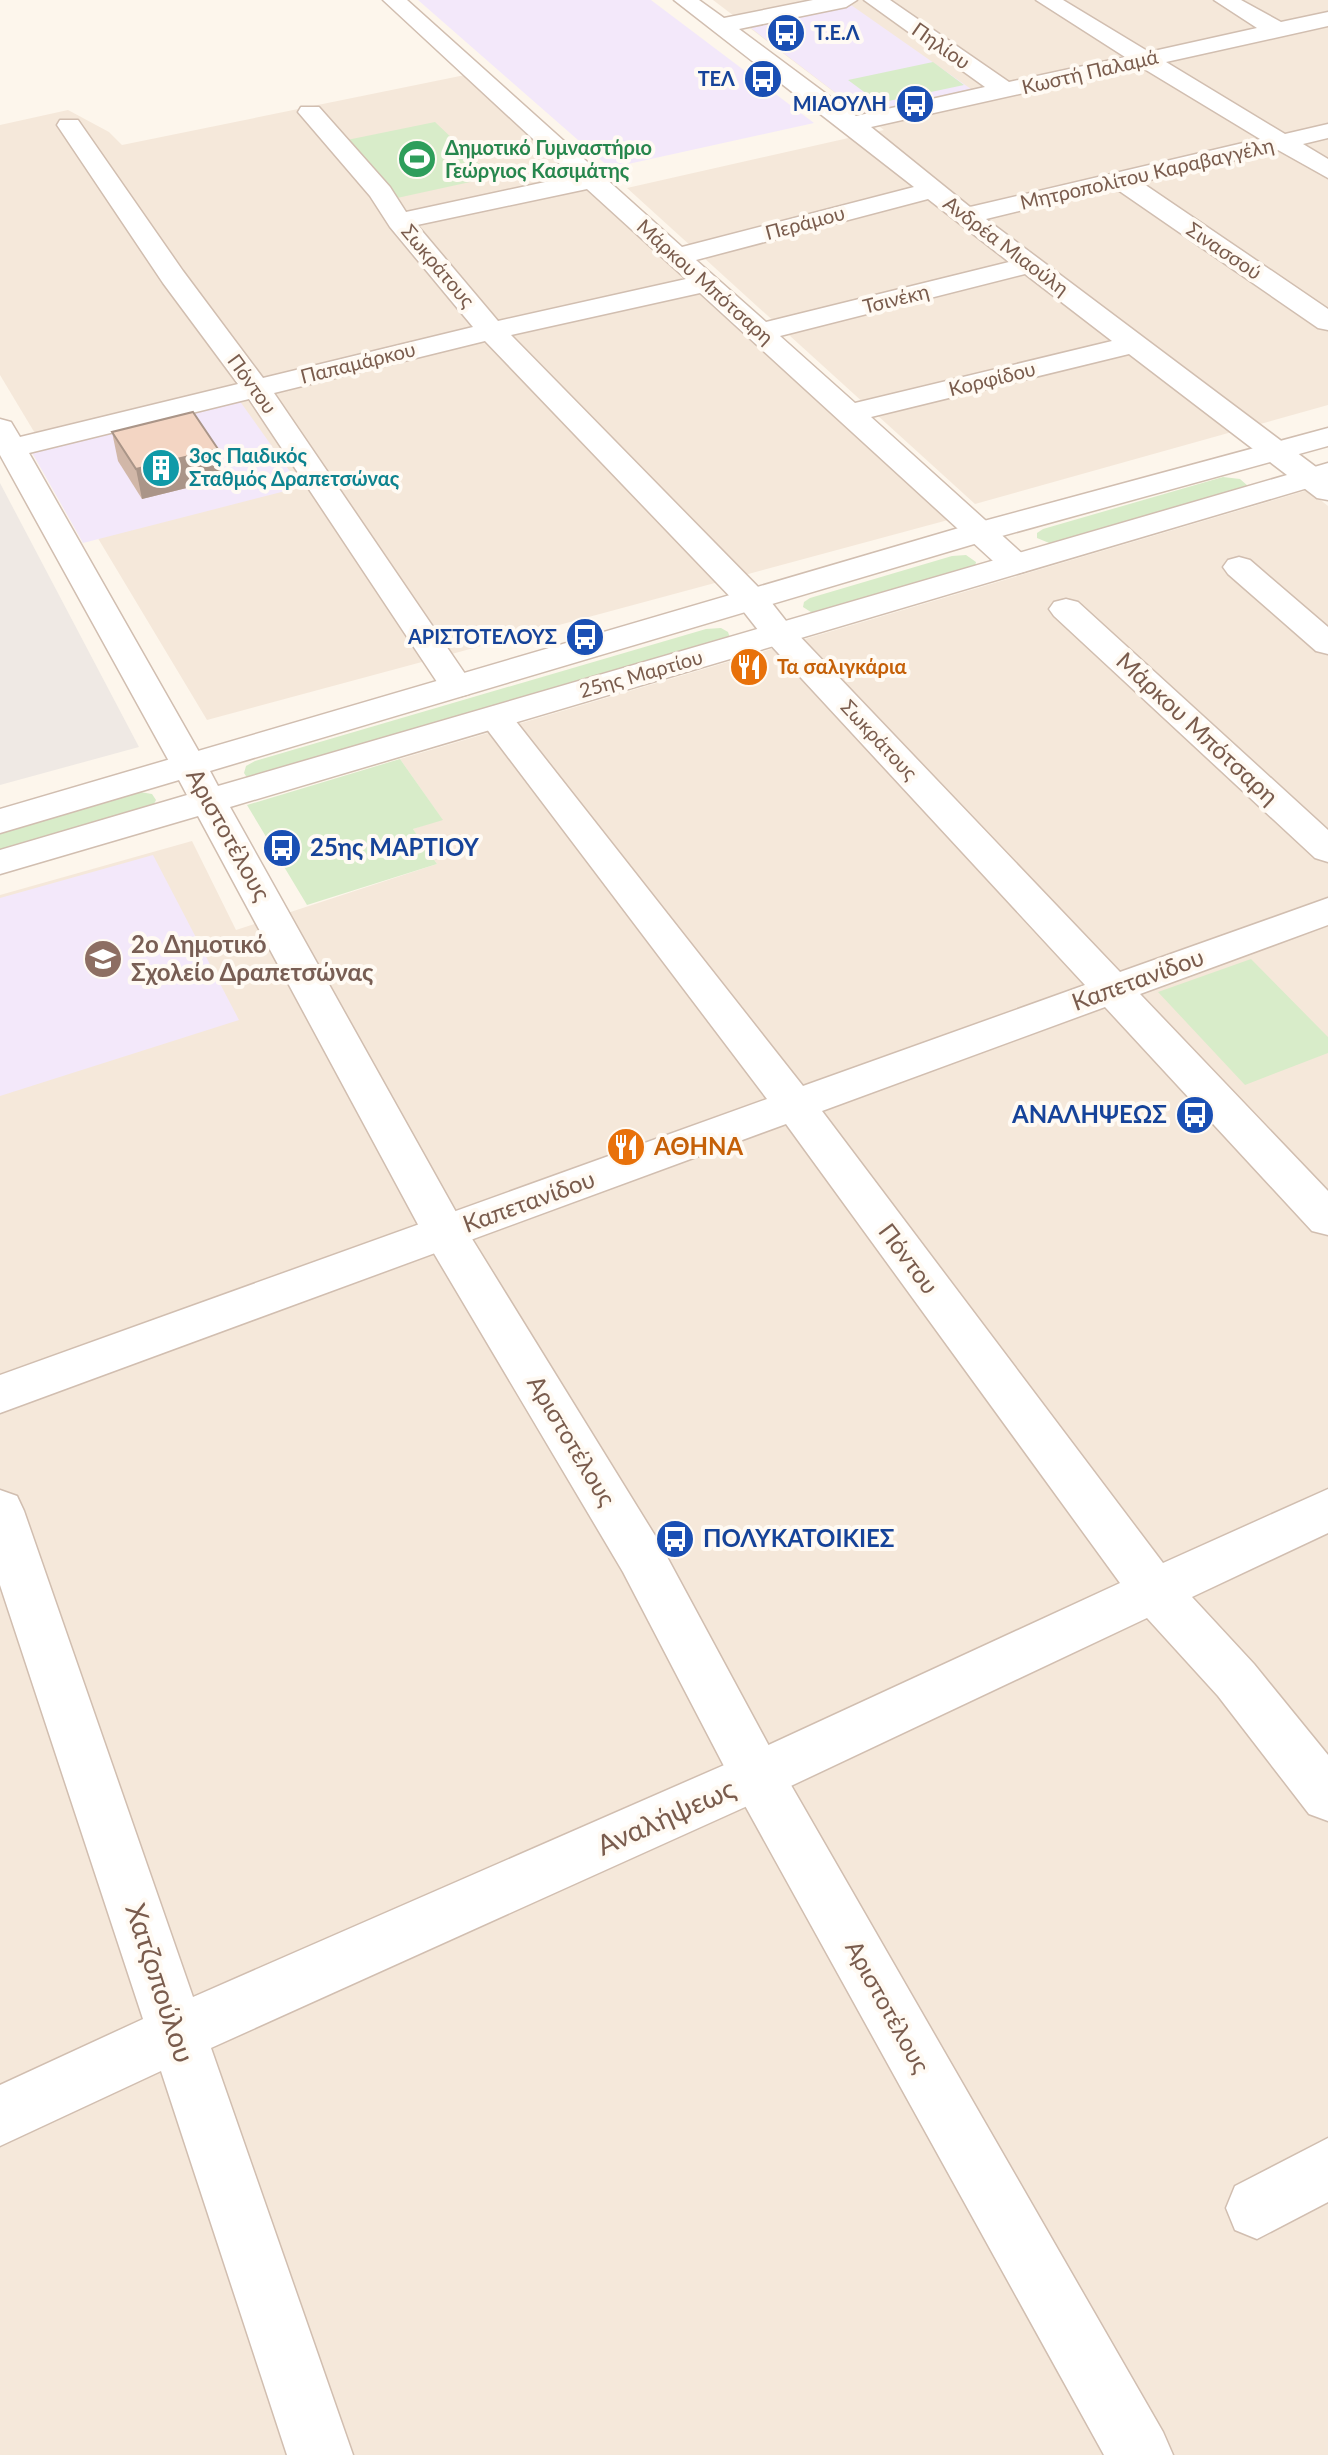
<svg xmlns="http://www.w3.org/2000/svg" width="1328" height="2455" viewBox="0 0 1328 2455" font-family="Lato,sans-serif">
<rect width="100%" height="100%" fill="#fdf6ec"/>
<!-- residential -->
<path fill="#f5e8da" d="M713 0H1328V405L975 504 627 188 884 130Z
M465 75 948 520 207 720 0 375V125L68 110 109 132 122 145Z
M1308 490 1328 506V2455H0V895L192 841 236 930 437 864 413 829 442 819 400 759Z"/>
<!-- industrial -->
<path fill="#efe9e4" d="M0 483 139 747 0 785Z"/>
<!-- education -->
<path fill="#f3e8fa" d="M418 0H651L814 123 610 168Z
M851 5 971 89 862 113 747 25Z
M239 400 301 487 83 543 30 449Z
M153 855 239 1020 0 1096V898Z"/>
<!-- green -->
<path fill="#d8ecc9" d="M933 62 964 85 879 103 848 80Z
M435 122 493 177 397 198 342 141Z
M1223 477 1240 479 1248 486 1244 490 1054 545 1037 538V533L1043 529Z
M966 555 976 562 975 567 814 614 803 607 804 602 810 598 952 556Z
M721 628 728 632 730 638 248 779 244 773 246 766 255 761 706 629Z
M400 759 443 820 413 829 437 864 307 905 247 805Z
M134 791 152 794 156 800 152 808 0 854V831Z
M1251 959 1328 1037V1053L1245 1085 1158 992Z"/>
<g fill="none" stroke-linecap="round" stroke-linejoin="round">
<!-- minor casing -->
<g stroke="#d1beb0" stroke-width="3">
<path id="minor" d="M383 0H407L682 247 914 187 674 0H699L724 18 813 0H857L846 7 739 29 856 116 985 87 864 0H890L1009 82 1125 57 1036 0H1063L1149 52 1257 28 1214 0H1241L1281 22 1328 12V26L1166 62 1285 134 1328 124V138L1303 144 1328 159V178L1278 150 1141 182 1328 309V330L1318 328 1115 188 986 219 1328 476V500L1317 498 1129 354 871 417 1026 557 1031 564 1026 571 1015 574 1004 571 700 293 511 335 764 593 790 626 1120 972 1328 898V925L1140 994 1328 1191V1235L1312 1231 1105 1007 822 1111 1163 1563 1328 1489V1533L1192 1597 1254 1664 1328 1755V1821L1309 1814 1218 1696 1147 1618 776 1793 211 2048 353 2455H287L161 2071 0 2146V2085L143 2019 0 1585V1490L17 1496 24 1511 193 1997 738 1759 1120 1583 786 1124 0 1413V1375L767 1099 483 724 477 717 483 710 495 706 507 710 803 1086 1085 985 766 640 740 607 485 341 274 393 474 687 469 694 457 697 445 694 249 399 29 453 207 766 202 774 189 777 176 774 0 455V419L11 422 20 437 238 384 163 283 57 125 60 120H78L183 271 263 378 473 327 390 227 370 196 298 112 301 107H319L390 187 406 212 573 176ZM1141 67 1260 139 970 207 871 127ZM587 189 686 279 498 321 417 225ZM928 199 1009 262 766 322 696 260ZM1025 274 1112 341 855 403 780 336Z
M1239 557 1250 560 1328 627V654L1316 651 1228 574 1223 567 1228 560Z
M1066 599 1078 602 1328 830V862L1315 858 1054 616 1049 609 1054 602Z
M1328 2138V2202L1257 2239 1235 2230 1226 2208 1235 2186Z"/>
</g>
<!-- tertiary casing -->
<g stroke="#d1beb0" stroke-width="3">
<path id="tertiary" d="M1328 428V446L991 539 210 771 218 786 1328 463V482L230 807 461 1221 659 1542 776 1759 1163 2432 1173 2455H1104L738 1793 623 1572 429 1245 198 816 0 874V850L187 795 179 780 0 833V809L969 525Z"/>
</g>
<!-- minor -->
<use href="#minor" fill="#fff" fill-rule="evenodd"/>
<!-- tertiary -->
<use href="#tertiary" fill="#fff" fill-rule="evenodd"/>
</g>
<!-- wall -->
<path fill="#d1b7a8" d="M112 432 218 449 223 479 142 499 118 461Z"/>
<!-- shaded-wall -->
<path fill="#aa9588" d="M218 449 223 479 142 499 136 469Z"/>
<!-- building -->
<path fill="#f3d5c3" stroke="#aa9588" stroke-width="2" d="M193 412 218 449 136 469 112 432Z"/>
<!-- icons -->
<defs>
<g id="bus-disc" transform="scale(2)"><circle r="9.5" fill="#1a4fb4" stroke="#fffaf3"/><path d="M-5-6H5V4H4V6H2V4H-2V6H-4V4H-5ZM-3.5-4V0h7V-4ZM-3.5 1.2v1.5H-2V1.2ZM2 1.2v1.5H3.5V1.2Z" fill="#fff"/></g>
<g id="stadium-disc" transform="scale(2)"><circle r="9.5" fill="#2e9e5b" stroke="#fffaf3"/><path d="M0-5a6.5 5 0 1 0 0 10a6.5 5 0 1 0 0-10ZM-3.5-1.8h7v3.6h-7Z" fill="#fff"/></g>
<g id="building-disc" transform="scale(2)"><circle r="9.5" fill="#0f9aa8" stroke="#fffaf3"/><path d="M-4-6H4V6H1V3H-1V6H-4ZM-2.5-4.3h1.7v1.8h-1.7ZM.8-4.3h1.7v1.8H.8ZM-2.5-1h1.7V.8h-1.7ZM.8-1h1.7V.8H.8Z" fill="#fff"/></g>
<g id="restaurant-disc" transform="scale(2)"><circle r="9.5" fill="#e8710a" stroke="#fffaf3"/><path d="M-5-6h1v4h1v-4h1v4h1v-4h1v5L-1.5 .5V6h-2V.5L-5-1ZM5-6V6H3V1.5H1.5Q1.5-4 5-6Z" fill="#fff"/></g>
<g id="school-disc" transform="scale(2)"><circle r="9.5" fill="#8d6e63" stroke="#fffaf3"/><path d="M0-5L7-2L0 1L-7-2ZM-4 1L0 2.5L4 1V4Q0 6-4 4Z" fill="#fff"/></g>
</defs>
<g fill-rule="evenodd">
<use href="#bus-disc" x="786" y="33"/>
<use href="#bus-disc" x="763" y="79"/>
<use href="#bus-disc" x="915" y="104"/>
<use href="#stadium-disc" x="417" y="159"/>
<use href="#building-disc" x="161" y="468"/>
<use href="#bus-disc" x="585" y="637"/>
<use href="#restaurant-disc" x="749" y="667"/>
<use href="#bus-disc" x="282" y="848"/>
<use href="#school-disc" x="103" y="959"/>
<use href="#bus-disc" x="1195" y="1115"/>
<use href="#restaurant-disc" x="626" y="1147"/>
<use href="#bus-disc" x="675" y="1539"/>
</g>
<g text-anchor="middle" stroke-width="8" stroke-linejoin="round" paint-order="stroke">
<!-- far-transit labels -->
<g font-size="20" font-weight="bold" fill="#164399" stroke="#fffaf3" text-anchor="end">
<text x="814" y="40" text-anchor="start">Τ.Ε.Λ</text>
<text x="735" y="86">ΤΕΛ</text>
<text x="887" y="111">ΜΙΑΟΥΛΗ</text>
<text x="557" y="644">ΑΡΙΣΤΟΤΕΛΟΥΣ</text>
</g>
<!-- far-street labels -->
<g font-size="20" fill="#7a5c4d" stroke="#fffaf3">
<text transform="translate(941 46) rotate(35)" y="7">Πηλίου</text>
<text transform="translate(1090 72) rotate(-13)" y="7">Κωστή Παλαμά</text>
<text transform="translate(1147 174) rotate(-13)" y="7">Μητροπολίτου Καραβαγγέλη</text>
<text transform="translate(805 223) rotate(-15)" y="7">Περάμου</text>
<text transform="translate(1006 246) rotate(37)" y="7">Ανδρέα Μιαούλη</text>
<text transform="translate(1224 251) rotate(34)" y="7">Σινασσού</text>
<text transform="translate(438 266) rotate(50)" y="7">Σωκράτους</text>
<text transform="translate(705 282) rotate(42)" y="7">Μάρκου Μπότσαρη</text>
<text transform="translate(896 299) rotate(-14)" y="7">Τσινέκη</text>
<text transform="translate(358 363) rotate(-14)" y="7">Παπαμάρκου</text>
<text transform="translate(992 379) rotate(-14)" y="7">Κορφίδου</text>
<text transform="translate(252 384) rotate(54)" y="7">Πόντου</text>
<text transform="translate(641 674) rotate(-16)" y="7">25ης Μαρτίου</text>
<text transform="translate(879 740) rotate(47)" y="7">Σωκράτους</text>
</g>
<!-- far-leisure labels -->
<g font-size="20" font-weight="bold" fill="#27864d" stroke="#fffaf3" text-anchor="start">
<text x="445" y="155">Δημοτικό Γυμναστήριο<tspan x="445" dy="23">Γεώργιος Κασιμάτης</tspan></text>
</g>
<!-- far-culture labels -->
<g font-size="20" font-weight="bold" fill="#0d838f" stroke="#fffaf3" text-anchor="start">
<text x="189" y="463">3ος Παιδικός<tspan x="189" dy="23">Σταθμός Δραπετσώνας</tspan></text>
</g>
<!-- far-food labels -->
<g font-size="20" font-weight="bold" fill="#c56008" stroke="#fffaf3" text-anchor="start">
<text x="777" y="674">Τα σαλιγκάρια</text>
</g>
<!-- street labels -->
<g font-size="24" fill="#7a5c4d" stroke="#fffaf3">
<text transform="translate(1197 729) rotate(43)" y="8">Μάρκου Μπότσαρη</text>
<text transform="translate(228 835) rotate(61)" y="8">Αριστοτέλους</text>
<text transform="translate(1138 980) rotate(-20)" y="8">Καπετανίδου</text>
<text transform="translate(529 1202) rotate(-20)" y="8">Καπετανίδου</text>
<text transform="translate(908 1259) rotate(53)" y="8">Πόντου</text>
<text transform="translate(571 1441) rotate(59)" y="8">Αριστοτέλους</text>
<text transform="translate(887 2007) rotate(61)" y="8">Αριστοτέλους</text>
</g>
<!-- transit labels -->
<g font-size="24" font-weight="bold" fill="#164399" stroke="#fffaf3" text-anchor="start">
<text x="310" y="856">25ης ΜΑΡΤΙΟΥ</text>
<text x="1167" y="1123" text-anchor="end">ΑΝΑΛΗΨΕΩΣ</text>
<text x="703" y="1547">ΠΟΛΥΚΑΤΟΙΚΙΕΣ</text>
</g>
<!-- education labels -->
<g font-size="24" font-weight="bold" fill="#785e54" stroke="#fffaf3" text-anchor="start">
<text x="131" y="953">2ο Δημοτικό<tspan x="131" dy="28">Σχολείο Δραπετσώνας</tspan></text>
</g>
<!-- food labels -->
<g font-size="24" font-weight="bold" fill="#c56008" stroke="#fffaf3" text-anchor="start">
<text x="654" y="1155">ΑΘΗΝΑ</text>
</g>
<!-- near-street labels -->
<g font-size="28" fill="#7a5c4d" stroke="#fffaf3">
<text transform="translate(666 1817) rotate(-24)" y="10">Αναλήψεως</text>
<text transform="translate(160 1983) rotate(72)" y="10">Χατζοπούλου</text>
</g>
</g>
</svg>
